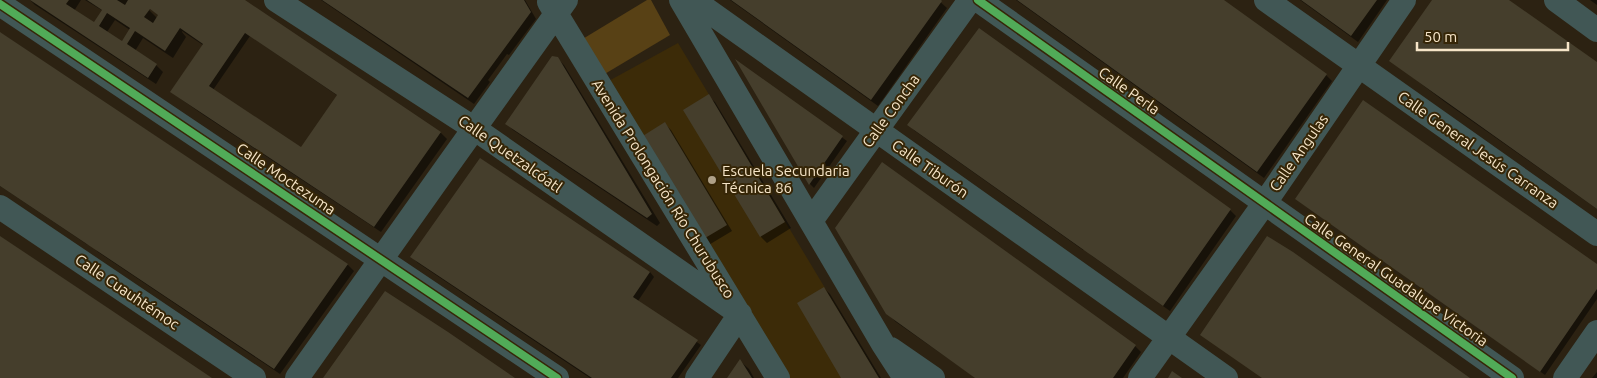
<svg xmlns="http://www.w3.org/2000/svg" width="1597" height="378" viewBox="0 0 1597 378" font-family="Ubuntu,sans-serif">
<rect width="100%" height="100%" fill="#2c2212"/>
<!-- built -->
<path fill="#3c2b08" d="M678 43 879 378H782L605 83Z"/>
<!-- green -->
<path fill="#584115" d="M647 0H651L670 35 603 75 581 40Z"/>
<!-- shadow -->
<path fill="#0007" fill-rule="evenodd" d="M30 0H81L74 11 94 24 103 11 85 0H243L441 133 447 139 381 232 202 114 171 92 203 45 182 31V32L186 37 173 58 143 38 135 51 156 65 163 72 156 84 35 5ZM150 9 159 15 157 18 149 10ZM115 20 130 30 122 42 107 32ZM250 36 338 96 301 149 213 90Z
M321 0H525L536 19 509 55 507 54 488 80 490 82 474 104Z
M730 0H938L947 8 878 106Z
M1016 0H1221L1326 75 1332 81 1264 178Z
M1300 0H1387L1358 42Z
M1434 0H1508L1597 63V209L1445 102 1391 61Z
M1590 0H1597V5Z
M1 33 348 265 354 271 280 374 98 252 88 241 86 243 88 245 0 186Z
M558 59 564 65 660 223 657 226 513 130 507 124Z
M739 63 847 141 814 188 810 184Z
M708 96 715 102 791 228 767 243 761 237 685 110Z
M665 124 671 130 732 231 707 246Z
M909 125 1230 210 1236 216 1170 311 1092 256 1086 250H1083L915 131Z
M1296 199 1597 266V299L1545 375Z
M412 257 650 272 654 277 638 301 701 345 678 378H590L418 263Z
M824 288 830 294 881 378H843Z
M890 316 1135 346 1141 352 1123 378H976L896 322Z
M740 361 749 369 754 378H729Z
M1597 372V378H1592Z"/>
<!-- building -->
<path fill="#453e2c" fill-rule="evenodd" d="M30 0H69L66 4 94 22 102 10 87 0H117L125 5 128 0H245L441 132 374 227 170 92 203 44 180 28 165 51 135 31 127 44 157 64 148 78ZM150 9 158 15 153 23 144 17ZM107 13 130 28 122 41 99 26ZM245 33 337 95 301 147 209 86Z
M322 0H524L531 12 468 98Z
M731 0H941L942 1 871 100Z
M1017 0H1224L1327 74 1257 172Z
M1301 0H1377L1351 36Z
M1432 0H1509L1597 62V209L1389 61Z
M979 28 1231 209 1163 306 907 125Z
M0 32 348 264 274 369 0 186Z
M552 56 558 57 652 214 647 218 505 124Z
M735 59 843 136 809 185 776 129Z
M709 94 785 222 760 237 683 110Z
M1363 100 1597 264V289L1540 372 1295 199Z
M665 122 727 225 700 241 638 139Z
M480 158 650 272 633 297 698 340 671 378H592L410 257Z
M882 162 1136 345 1113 378H975L886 314 835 228Z
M0 236 108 308 212 378H0Z
M1267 236 1293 252 1470 378H1262L1200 335Z
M824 287 879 378H841L797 303Z
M385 291 448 332 515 378H323Z
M740 359 752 378H727Z
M1172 371 1182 378H1168Z"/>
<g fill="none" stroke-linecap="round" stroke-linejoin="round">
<!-- minor -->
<path stroke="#415755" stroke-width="24" d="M276 0 475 129 740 314 697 378
M681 0 883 344 905 378
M693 0 1226 378
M978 0 1512 378
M1266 0 1597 234
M1556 0 1597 30
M549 2 778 378
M0 4 557 378
M0 207 254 378
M811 221 970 0
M891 349 933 378
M297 378C386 251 476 126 566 0
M1140 378 1264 204 1404 0
M1565 378 1597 332"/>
<!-- cycleway casing -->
<g stroke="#362607" stroke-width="11">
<path id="cycleway" d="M978 0 1512 378
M0 4 557 378"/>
</g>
<!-- cycleway -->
<use href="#cycleway" stroke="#51ab58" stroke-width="8"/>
</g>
<!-- markers -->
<circle fill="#afa188" stroke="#362607" stroke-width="2" cx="712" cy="180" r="5"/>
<g text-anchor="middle" stroke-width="4" stroke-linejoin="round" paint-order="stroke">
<!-- street labels -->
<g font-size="15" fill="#f6e5c8" stroke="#362607">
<text transform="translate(1129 91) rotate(35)" y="5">Calle Perla</text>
<text transform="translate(891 111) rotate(-54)" y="5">Calle Concha</text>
<text transform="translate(1478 150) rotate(35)" y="5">Calle General Jesús Carranza</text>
<text transform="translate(1299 153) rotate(-55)" y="5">Calle Angulas</text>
<text transform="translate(510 154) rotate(35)" y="5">Calle Quetzalcóatl</text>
<text transform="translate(930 169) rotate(35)" y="5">Calle Tiburón</text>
<text transform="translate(286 179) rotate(34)" y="5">Calle Moctezuma</text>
<text transform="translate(663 189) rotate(58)" y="5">Avenida Prolongación Río Churubusco</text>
<text transform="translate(1396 280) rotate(35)" y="5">Calle General Guadalupe Victoria</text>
<text transform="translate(127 292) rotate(34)" y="5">Calle Cuauhtémoc</text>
</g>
<!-- poi labels -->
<g font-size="15" fill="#f6e5c8" stroke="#362607" text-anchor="start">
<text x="722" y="176">Escuela Secundaria<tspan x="722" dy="17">Técnica 86</tspan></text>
</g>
</g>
<!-- scale -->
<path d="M1417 42v8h151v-8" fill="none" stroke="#f6e5c8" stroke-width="2.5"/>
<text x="1424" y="42" font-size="15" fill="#f6e5c8" stroke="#362607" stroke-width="4" paint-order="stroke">50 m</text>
</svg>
